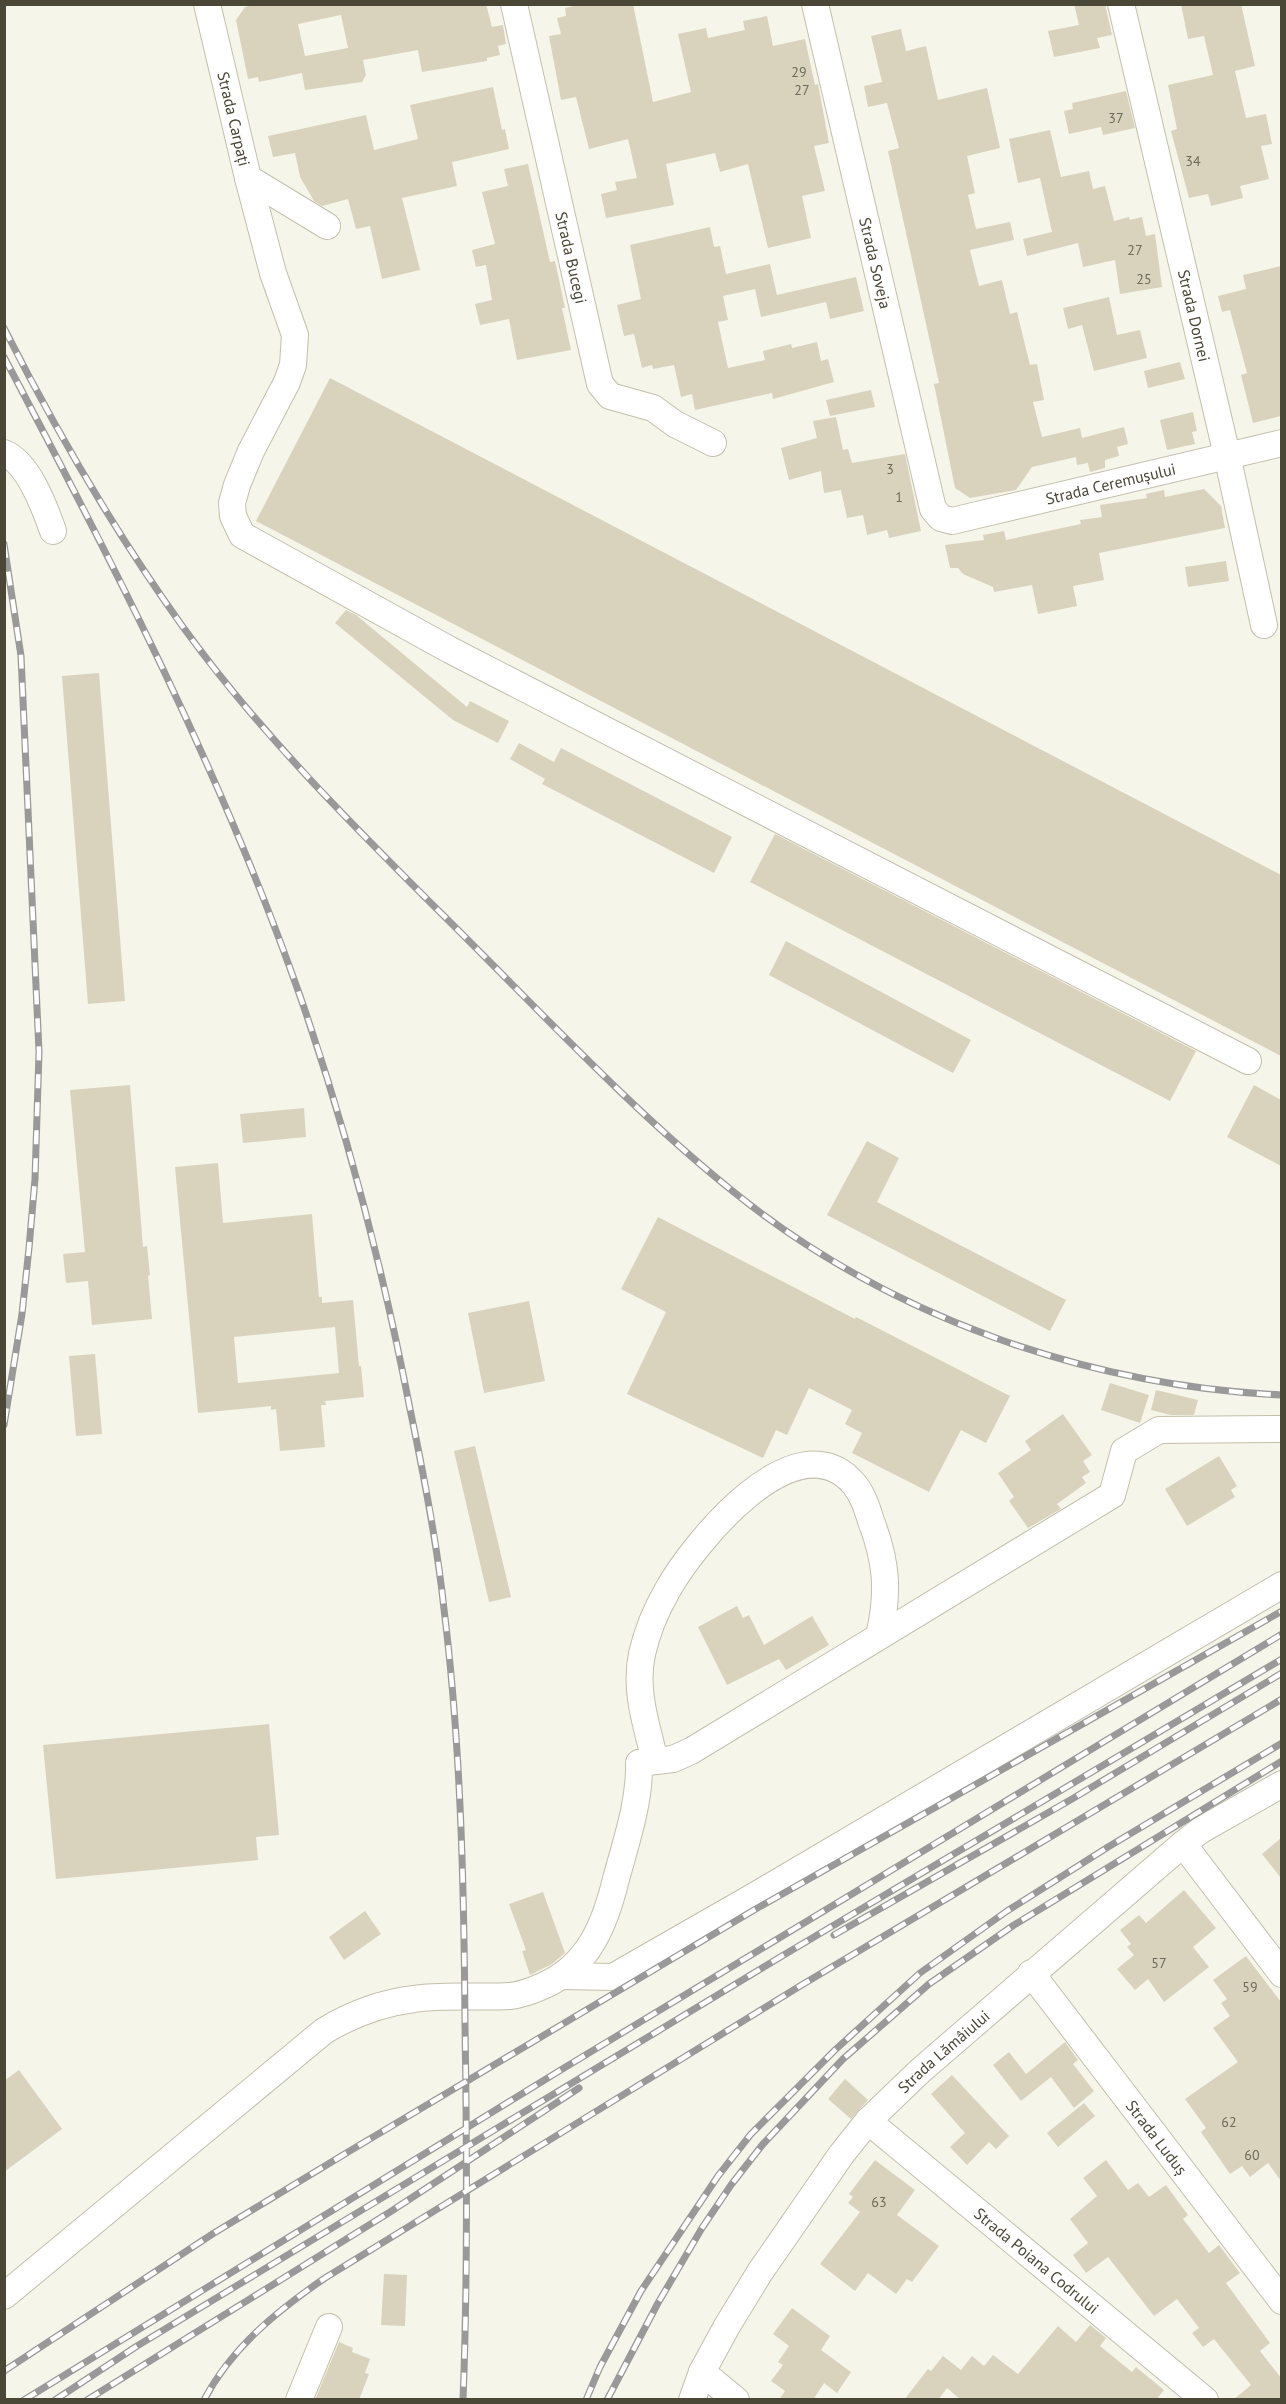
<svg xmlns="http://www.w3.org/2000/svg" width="1286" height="2404" viewBox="0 0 1286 2404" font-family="'PT Sans',sans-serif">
<rect width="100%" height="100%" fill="#f6f5ea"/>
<!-- building -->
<path fill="#d9d3be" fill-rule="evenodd" d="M257 4H486L492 27 503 25 506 44 498 46 500 55 487 58V61L422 72 418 50 363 60 366 75 362 82 305 90 302 73 259 82 258 77 248 79 236 20 245 7ZM341 15 348 48 305 56 298 24Z
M582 4H633L653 102 691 92 678 34 706 28 708 38 745 30 743 21 767 16 773 46 805 39 815 85 818 84 829 143 814 146 825 191 802 196 811 238 768 248 748 164 720 172 715 153 666 164 674 205 606 218 601 194 617 190 615 182 637 178 628 139 589 149 576 97 561 100 549 36 561 34 557 18 566 16 565 8Z
M1074 4H1105L1112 35 1097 38 1100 48 1054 57 1048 31 1079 25Z
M1181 4H1241L1255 66 1235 71 1246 118 1266 114 1272 144 1261 146 1269 179 1240 186 1243 198 1211 206 1208 194 1189 198 1171 131 1177 129 1168 85 1213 75 1204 36 1188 39Z
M901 29 906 51 926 46 938 100 987 88 1000 148 967 156 975 193 968 195 976 229 1010 222 1014 240 970 250 979 286 1002 280 1010 314 1017 312 1030 365 1037 364 1044 400 1033 402 1042 437 1080 428 1082 438 1124 427 1128 444 1117 447 1119 456 1105 460V468L1090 472 1088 463 1077 465 1076 457 1032 467 1016 490 970 498 955 488 934 384 939 383 888 151 899 148 887 103 868 107 864 86 882 82 871 36Z
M493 87 502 130 505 129 509 149 452 162 457 186 402 198 420 270 382 279 370 226 356 229 348 199 322 206 314 201 300 177 295 153 273 157 268 136 366 115 374 150 418 139 410 105Z
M1126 91 1135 128 1103 135 1101 127 1069 134 1064 111 1073 109 1072 103Z
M1050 130 1061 177 1089 171 1093 189 1105 186 1114 221 1129 217 1130 220 1142 217 1146 236 1155 234 1162 287 1120 294 1115 260 1083 267 1078 243 1027 256 1023 239 1052 232 1040 178 1018 183 1009 139Z
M528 164 550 262 555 261 565 308H562L571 350 517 360 509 319 480 325 475 304 492 300 486 265 476 267 472 250 495 244 482 192 508 186 504 169Z
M710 227 714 247 720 246 726 274 770 264 777 295 856 277 864 311 830 319 826 302 761 317 755 289 723 296 728 320 718 322 728 368 765 360 763 351 791 344 792 348 817 342 821 361 828 359 834 382 773 399 772 393 695 410 692 394 681 397 674 365 653 369 652 365 642 368 634 334 624 336 617 305 641 299 630 245Z
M1281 266V416L1253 423 1241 375 1247 373 1230 310 1222 312 1218 296 1246 289 1243 275Z
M1109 297 1117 335 1140 330 1147 358 1094 371 1082 325 1068 329 1063 308Z
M1180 362 1185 379 1148 388 1144 371Z
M330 378 1281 875V1056L256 521Z
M871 390 875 407 830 416 826 400Z
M1193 412 1197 431 1192 432 1195 444 1167 450 1160 420Z
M836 417 843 450 848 449 852 463 905 454 921 531 889 538 887 530 867 535 863 515 847 518 841 490 824 493 821 471 789 480 781 448 817 438 813 421Z
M1204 489 1221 506 1225 528 1099 553 1104 580 1073 586 1077 606 1038 614 1032 585 994 592 993 587 963 574 958 568H950L945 545 984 540 983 535 1004 531 1006 540 1081 524 1080 520 1102 517 1100 505 1147 498 1146 494 1164 490 1165 497Z
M1226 561 1229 581 1188 587 1185 567Z
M346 610 356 615 467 707 470 701 509 721 498 743 453 720 335 623Z
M99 673 125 1001 88 1004 62 676Z
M519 743 554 762 561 748 732 837 714 873 542 784 545 779 510 759Z
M775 834 1196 1051 1170 1101 750 882Z
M786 941 971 1040 953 1073 769 975Z
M130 1085 143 1247 147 1246 150 1275 148 1276 152 1319 92 1325 88 1281 66 1283 63 1254 85 1252 70 1090Z
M1254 1085 1281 1100V1166L1227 1137Z
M304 1108 306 1137 243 1143 240 1114Z
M867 1141 899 1158 877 1202 1066 1300 1050 1331 827 1215Z
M218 1163 223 1223 312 1214 319 1297H322V1303L353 1300 359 1366H361L364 1397 325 1401 326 1405H321L325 1447 280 1451 276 1409 271 1410V1406L198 1413 175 1167ZM335 1327 339 1373 238 1383 234 1337Z
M658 1217 855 1319 856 1317 1010 1396 986 1443 961 1430 929 1492 852 1453 862 1433 845 1424 852 1410 809 1388 787 1435 776 1430 763 1458 627 1394 666 1312 621 1289Z
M529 1301 545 1381 484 1393 468 1313Z
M95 1354 102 1434 76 1436 69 1356Z
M1110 1383 1149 1395 1140 1423 1101 1410Z
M1156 1390 1198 1400 1194 1415H1171L1151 1410Z
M1063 1414 1092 1455 1083 1461 1090 1472 1082 1477 1086 1483 1057 1504 1061 1509 1028 1528 1009 1501 1014 1497 998 1473 1031 1450 1025 1441Z
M475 1446 511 1597 489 1602 454 1451Z
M1219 1456 1237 1486 1231 1490 1235 1497 1187 1526 1165 1489Z
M737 1606 743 1618 749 1615 764 1645 812 1616 829 1645 786 1670 779 1659 727 1685 698 1627Z
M269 1724 279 1835 256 1837 258 1860 56 1879 43 1745Z
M1281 1838V1878L1262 1854Z
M1184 1890 1216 1928 1193 1947 1209 1967 1164 2002 1148 1979 1135 1990 1117 1969 1134 1955 1127 1947 1131 1944 1120 1930 1139 1915 1146 1923Z
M543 1892 565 1953 552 1964 530 1975 522 1951 526 1950 509 1904Z
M365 1911 381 1934 344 1960 329 1937Z
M1246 1956 1281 2002V2181L1268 2163 1250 2177 1242 2166 1230 2174 1201 2132 1206 2128 1185 2099 1238 2062 1213 2028 1230 2016 1221 2003 1227 1999 1213 1980Z
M1065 2042 1078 2060 1073 2064 1094 2091 1074 2108 1051 2077 1021 2101 993 2065 1009 2052 1026 2074Z
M19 2070 62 2129 4 2172V2081Z
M952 2075 1009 2136 996 2149 989 2142 967 2165 950 2147 965 2133 931 2094Z
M845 2079 868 2100 851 2119 828 2099Z
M1084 2103 1095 2116 1058 2147 1047 2133Z
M875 2160 915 2190 897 2215 939 2246 912 2282 907 2279 896 2294 868 2273 855 2291 820 2264 860 2212 848 2203 853 2197 849 2194Z
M1106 2160 1128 2190 1138 2183 1149 2197 1166 2185 1188 2215 1183 2219 1209 2253 1219 2245 1240 2273 1226 2283 1270 2343 1260 2351 1281 2378V2400H1233L1251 2385 1214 2339 1203 2347 1192 2333 1199 2328 1177 2299 1154 2316 1108 2257 1086 2273 1073 2255 1088 2243 1070 2219 1097 2196 1083 2178Z
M384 2274 407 2275 405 2326 381 2325Z
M792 2308 830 2336 821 2350 851 2372 837 2393 824 2383 813 2400H779L785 2391 771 2381 783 2365 778 2362 789 2346 773 2334Z
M1090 2325 1106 2338 1100 2346 1132 2372 1136 2367 1164 2390 1156 2400H961L947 2388 938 2400H904L928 2369 931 2371 943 2356 961 2370 972 2356 984 2366 993 2355 1018 2374 1058 2326 1076 2342Z
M339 2342 353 2348 352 2352 370 2359 365 2373 369 2374 359 2400H315Z"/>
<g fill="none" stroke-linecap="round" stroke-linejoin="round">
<!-- minor casing -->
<g stroke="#c3bfab" stroke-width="28">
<g id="minor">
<path id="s1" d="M207 4 248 178 327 226"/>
<path id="s2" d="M514 4 600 384 610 396 653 408 675 424 713 443"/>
<path id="s3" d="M815 4 933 509 941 518 952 521 1282 443"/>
<path id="s4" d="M1121 4 1227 455 1264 625"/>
<path d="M248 178 273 273 295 335 293 365 287 382 251 451 237 485 232 503 233 516 242 535 450 650 1248 1061"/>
<path d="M4 453C28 462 45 508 53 531"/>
<path d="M655 1761C647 1726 634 1691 642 1654 647 1632 656 1610 667 1591 693 1544 796 1416 854 1484 863 1495 867 1508 871 1521 887 1562 889 1593 879 1636"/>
<path d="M1183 1844 1282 1974"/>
<path id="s5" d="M1031 1973 1282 2301"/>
<path d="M563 1976 613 1977 751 1898 1282 1585"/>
<path id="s6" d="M868 2121 1205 2400"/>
<path d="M4 2296 324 2031C352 2014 381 2003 414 1999 445 1994 478 1998 510 1996 522 1995 534 1990 545 1985 589 1965 605 1924 616 1879 626 1842 640 1802 639 1763L673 1759 691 1751 1112 1495 1124 1451 1159 1430 1282 1429"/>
<path d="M702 2372 736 2400"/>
<path d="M299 2400 329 2327"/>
<path id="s7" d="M692 2400 702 2372 727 2326 760 2272 841 2155 868 2121 920 2071 1183 1844 1201 1830 1282 1784"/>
</g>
</g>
<!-- minor -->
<use href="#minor" stroke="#fff" stroke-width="26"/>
<!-- rail casing -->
<g stroke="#999" stroke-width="7">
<path id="rail" d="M4 328C55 429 117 535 183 627 266 742 370 842 470 942 556 1028 640 1117 735 1193 888 1316 1086 1386 1282 1395
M4 357C114 565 222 774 300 996 347 1131 383 1269 410 1409 424 1476 437 1542 444 1609 461 1747 464 1886 465 2025 467 2150 468 2275 463 2400
M4 544 21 656 39 1052 35 1179 29 1248 22 1314 4 1425
M834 1935 1072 1799 1282 1673
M4 2371 214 2233 348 2152 754 1910 1282 1611
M24 2400 564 2068 1282 1634
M55 2400 137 2346 782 1956 1282 1659
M87 2400 390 2212 579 2088
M204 2400C232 2347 277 2311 325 2278L800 1986 1282 1699
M586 2400 600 2367 641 2291 718 2176 751 2134 835 2050 920 1973 1007 1911 1108 1847 1282 1743
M607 2400 658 2303 702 2228 731 2185 763 2144 843 2059 929 1984 1014 1925 1282 1761"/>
</g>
<!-- rail -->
<use href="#rail" stroke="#fff" stroke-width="4.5" stroke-dasharray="14" stroke-linecap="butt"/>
</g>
<g text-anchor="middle" stroke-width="6" stroke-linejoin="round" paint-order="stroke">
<!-- number labels -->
<g font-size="14" fill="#6e6a59">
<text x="799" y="77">29</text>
<text x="802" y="95">27</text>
<text x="1116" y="123">37</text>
<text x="1193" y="166">34</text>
<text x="1135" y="255">27</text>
<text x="1144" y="284">25</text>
<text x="890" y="474">3</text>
<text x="899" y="502">1</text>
<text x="1159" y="1968">57</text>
<text x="1250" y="1992">59</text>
<text x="1229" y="2127">62</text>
<text x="1252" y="2160">60</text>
<text x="879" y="2207">63</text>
</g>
<!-- street labels -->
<g font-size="16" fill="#4b4737" stroke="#fff">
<text dy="6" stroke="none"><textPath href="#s1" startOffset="118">Strada Carpați</textPath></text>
<text dy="6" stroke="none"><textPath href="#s2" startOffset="260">Strada Bucegi</textPath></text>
<text dy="6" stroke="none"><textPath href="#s3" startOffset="266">Strada Soveja</textPath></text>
<text dy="6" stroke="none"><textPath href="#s4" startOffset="320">Strada Dornei</textPath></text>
<text dy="6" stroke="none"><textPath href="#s3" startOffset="705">Strada Ceremușului</textPath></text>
<text dy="6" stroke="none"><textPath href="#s7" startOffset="434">Strada Lămâiului</textPath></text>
<text dy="6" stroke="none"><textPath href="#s5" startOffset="207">Strada Luduș</textPath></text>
<text dy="6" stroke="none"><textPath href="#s6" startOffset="219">Strada Poiana Codrului</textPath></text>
</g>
</g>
<!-- border -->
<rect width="1286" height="2404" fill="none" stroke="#4b4737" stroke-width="12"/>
</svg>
